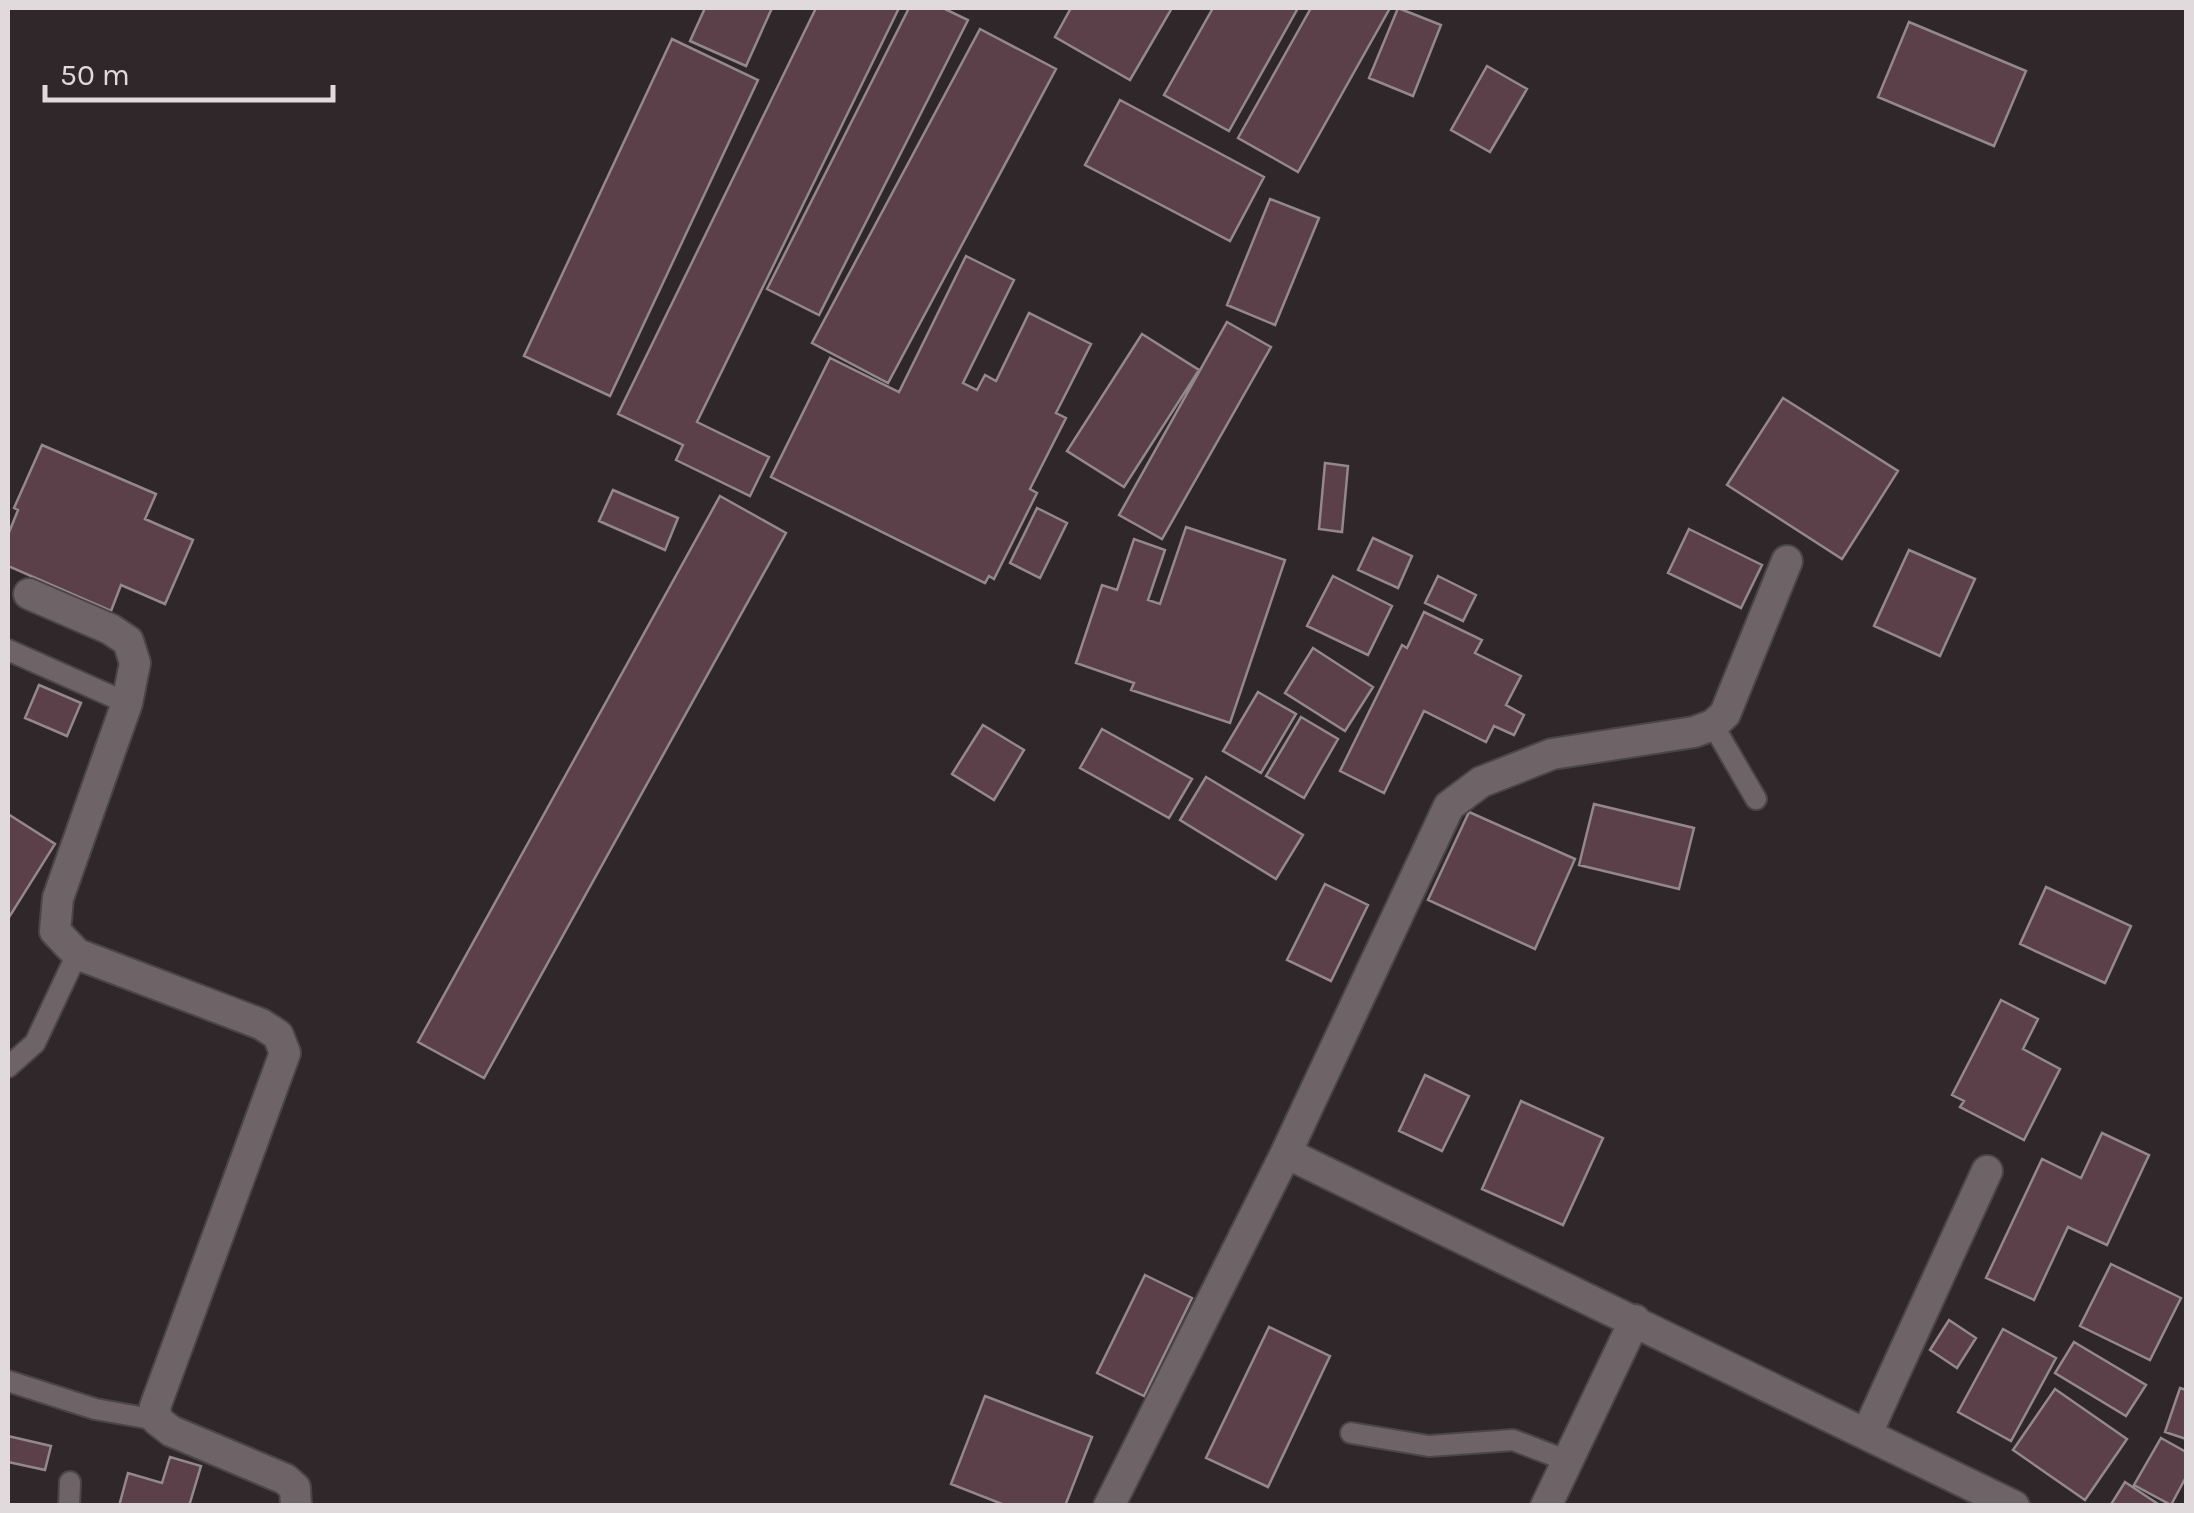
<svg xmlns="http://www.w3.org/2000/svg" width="2194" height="1513" viewBox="0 0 2194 1513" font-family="Karla,sans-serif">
<rect width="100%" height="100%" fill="#30272a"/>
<!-- building -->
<path fill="#5b3f49" stroke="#93888c" stroke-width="2.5" d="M705 8H772L746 66 690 41Z
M816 8H899L697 422 769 457 750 496 676 460 683 445 618 414Z
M909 8H943L968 20 819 315 767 289Z
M1071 8H1172L1130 80 1055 37Z
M1213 8H1298L1229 131 1164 95Z
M1311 8H1390L1298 172 1238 138Z
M1398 8 1441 25 1413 96 1369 78Z
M1909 22 2026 71 1994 146 1878 97Z
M980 29 1056 69 888 383 812 343Z
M672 39 758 80 610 396 524 356Z
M1487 66 1527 89 1490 152 1451 130Z
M1120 100 1264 177 1230 241 1085 165Z
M1270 199 1319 218 1275 325 1227 305Z
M966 256 1014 280 963 383 977 390 985 375 996 381 1029 313 1091 344 1056 413 1066 418 1030 489 1037 493 994 579 989 576 985 583 771 477 830 358 899 392Z
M1227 322 1271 347 1162 539 1119 515Z
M1142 334 1199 370 1124 487 1067 451Z
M1783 398 1898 471 1842 559 1727 485Z
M42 445 156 494 145 519 193 540 165 604 121 585 111 611 8 566V535L18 510 14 508Z
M1325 463 1348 466 1342 532 1319 529Z
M613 490 678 518 665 550 599 521Z
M720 496 786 533 484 1078 418 1042Z
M1037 508 1067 523 1040 578 1010 563Z
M1186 527 1285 560 1230 723 1131 690 1134 683 1076 663 1102 585 1117 590 1134 539 1165 550 1148 600 1160 604Z
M1689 529 1762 565 1741 608 1668 573Z
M1373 538 1412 556 1398 588 1358 570Z
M1909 550 1975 579 1940 656 1874 626Z
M1333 576 1392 606 1368 655 1307 626Z
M1438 576 1476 595 1463 621 1425 603Z
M1424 612 1482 640 1475 653 1521 676 1506 705 1524 715 1514 735 1494 726 1486 742 1424 711 1384 793 1340 771 1402 645 1407 648Z
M1313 648 1373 687 1345 731 1285 693Z
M39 685 81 703 67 736 25 718Z
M1258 692 1296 714 1261 773 1223 751Z
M1301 717 1338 739 1304 798 1266 776Z
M983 725 1024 750 994 800 952 774Z
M1102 729 1192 779 1169 818 1080 768Z
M1206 777 1303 835 1276 879 1180 820Z
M1594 804 1694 828 1679 889 1579 865Z
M1469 812 1575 859 1535 949 1428 900Z
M8 814 55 844 8 919Z
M1325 884 1368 905 1331 981 1287 960Z
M2046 887 2131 926 2105 983 2020 944Z
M2001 1000 2038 1019 2023 1049 2060 1069 2024 1140 1960 1107 1964 1101 1952 1095Z
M1425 1075 1469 1096 1442 1151 1399 1131Z
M1521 1101 1603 1138 1563 1225 1482 1189Z
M2102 1133 2149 1155 2107 1245 2068 1227 2034 1300 1986 1278 2042 1159 2081 1178Z
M2111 1264 2181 1298 2150 1360 2080 1326Z
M1145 1275 1192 1298 1144 1396 1097 1373Z
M1949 1320 1976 1338 1957 1368 1930 1350Z
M1269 1327 1330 1356 1268 1487 1206 1458Z
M2003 1329 2056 1358 2011 1441 1958 1412Z
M2074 1342 2146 1385 2126 1416 2055 1373Z
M2180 1388 2186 1390V1439L2165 1432Z
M2055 1389 2127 1439 2085 1500 2013 1450Z
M985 1396 1092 1437 1065 1506H1007L951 1484Z
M8 1436 51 1446 45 1470 8 1462Z
M2161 1438 2186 1452V1477L2171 1505 2134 1485Z
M170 1457 201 1466 189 1506H119L128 1473 162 1483Z
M2125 1482 2161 1506H2110Z"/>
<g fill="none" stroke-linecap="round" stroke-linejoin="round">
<!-- lane casing -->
<g stroke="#4c4547" stroke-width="24">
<path id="lane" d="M8 650 127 703
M1713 725 1756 799
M8 1067 35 1043 77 954
M8 1381 95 1409 157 1420
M1351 1433 1429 1446 1513 1440 1568 1461
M69 1506 70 1482"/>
</g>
<!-- street casing -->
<g stroke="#4c4547" stroke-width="34">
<path id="street" d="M29 594 110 629 128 641 135 663 127 703 58 898 55 931 77 954 261 1024 278 1035 285 1053 155 1407 157 1420 171 1431 285 1479 295 1488 296 1506
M1286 1153 2014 1506
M1867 1433 1987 1171
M1109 1506 1286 1153 1449 806 1481 782 1552 754 1694 732 1713 725 1725 714 1787 561
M1546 1506 1635 1320"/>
</g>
<!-- lane -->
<use href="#lane" stroke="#6e6467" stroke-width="20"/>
<!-- street -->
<use href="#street" stroke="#6e6467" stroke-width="30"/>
</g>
<!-- border -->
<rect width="2194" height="1513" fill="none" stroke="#e0dadc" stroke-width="20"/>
<!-- scale -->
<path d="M45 85v15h288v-15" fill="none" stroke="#e0dadc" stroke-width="5"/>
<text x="60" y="85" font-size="30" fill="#e0dadc" stroke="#30272a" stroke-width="8" paint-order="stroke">50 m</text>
</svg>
